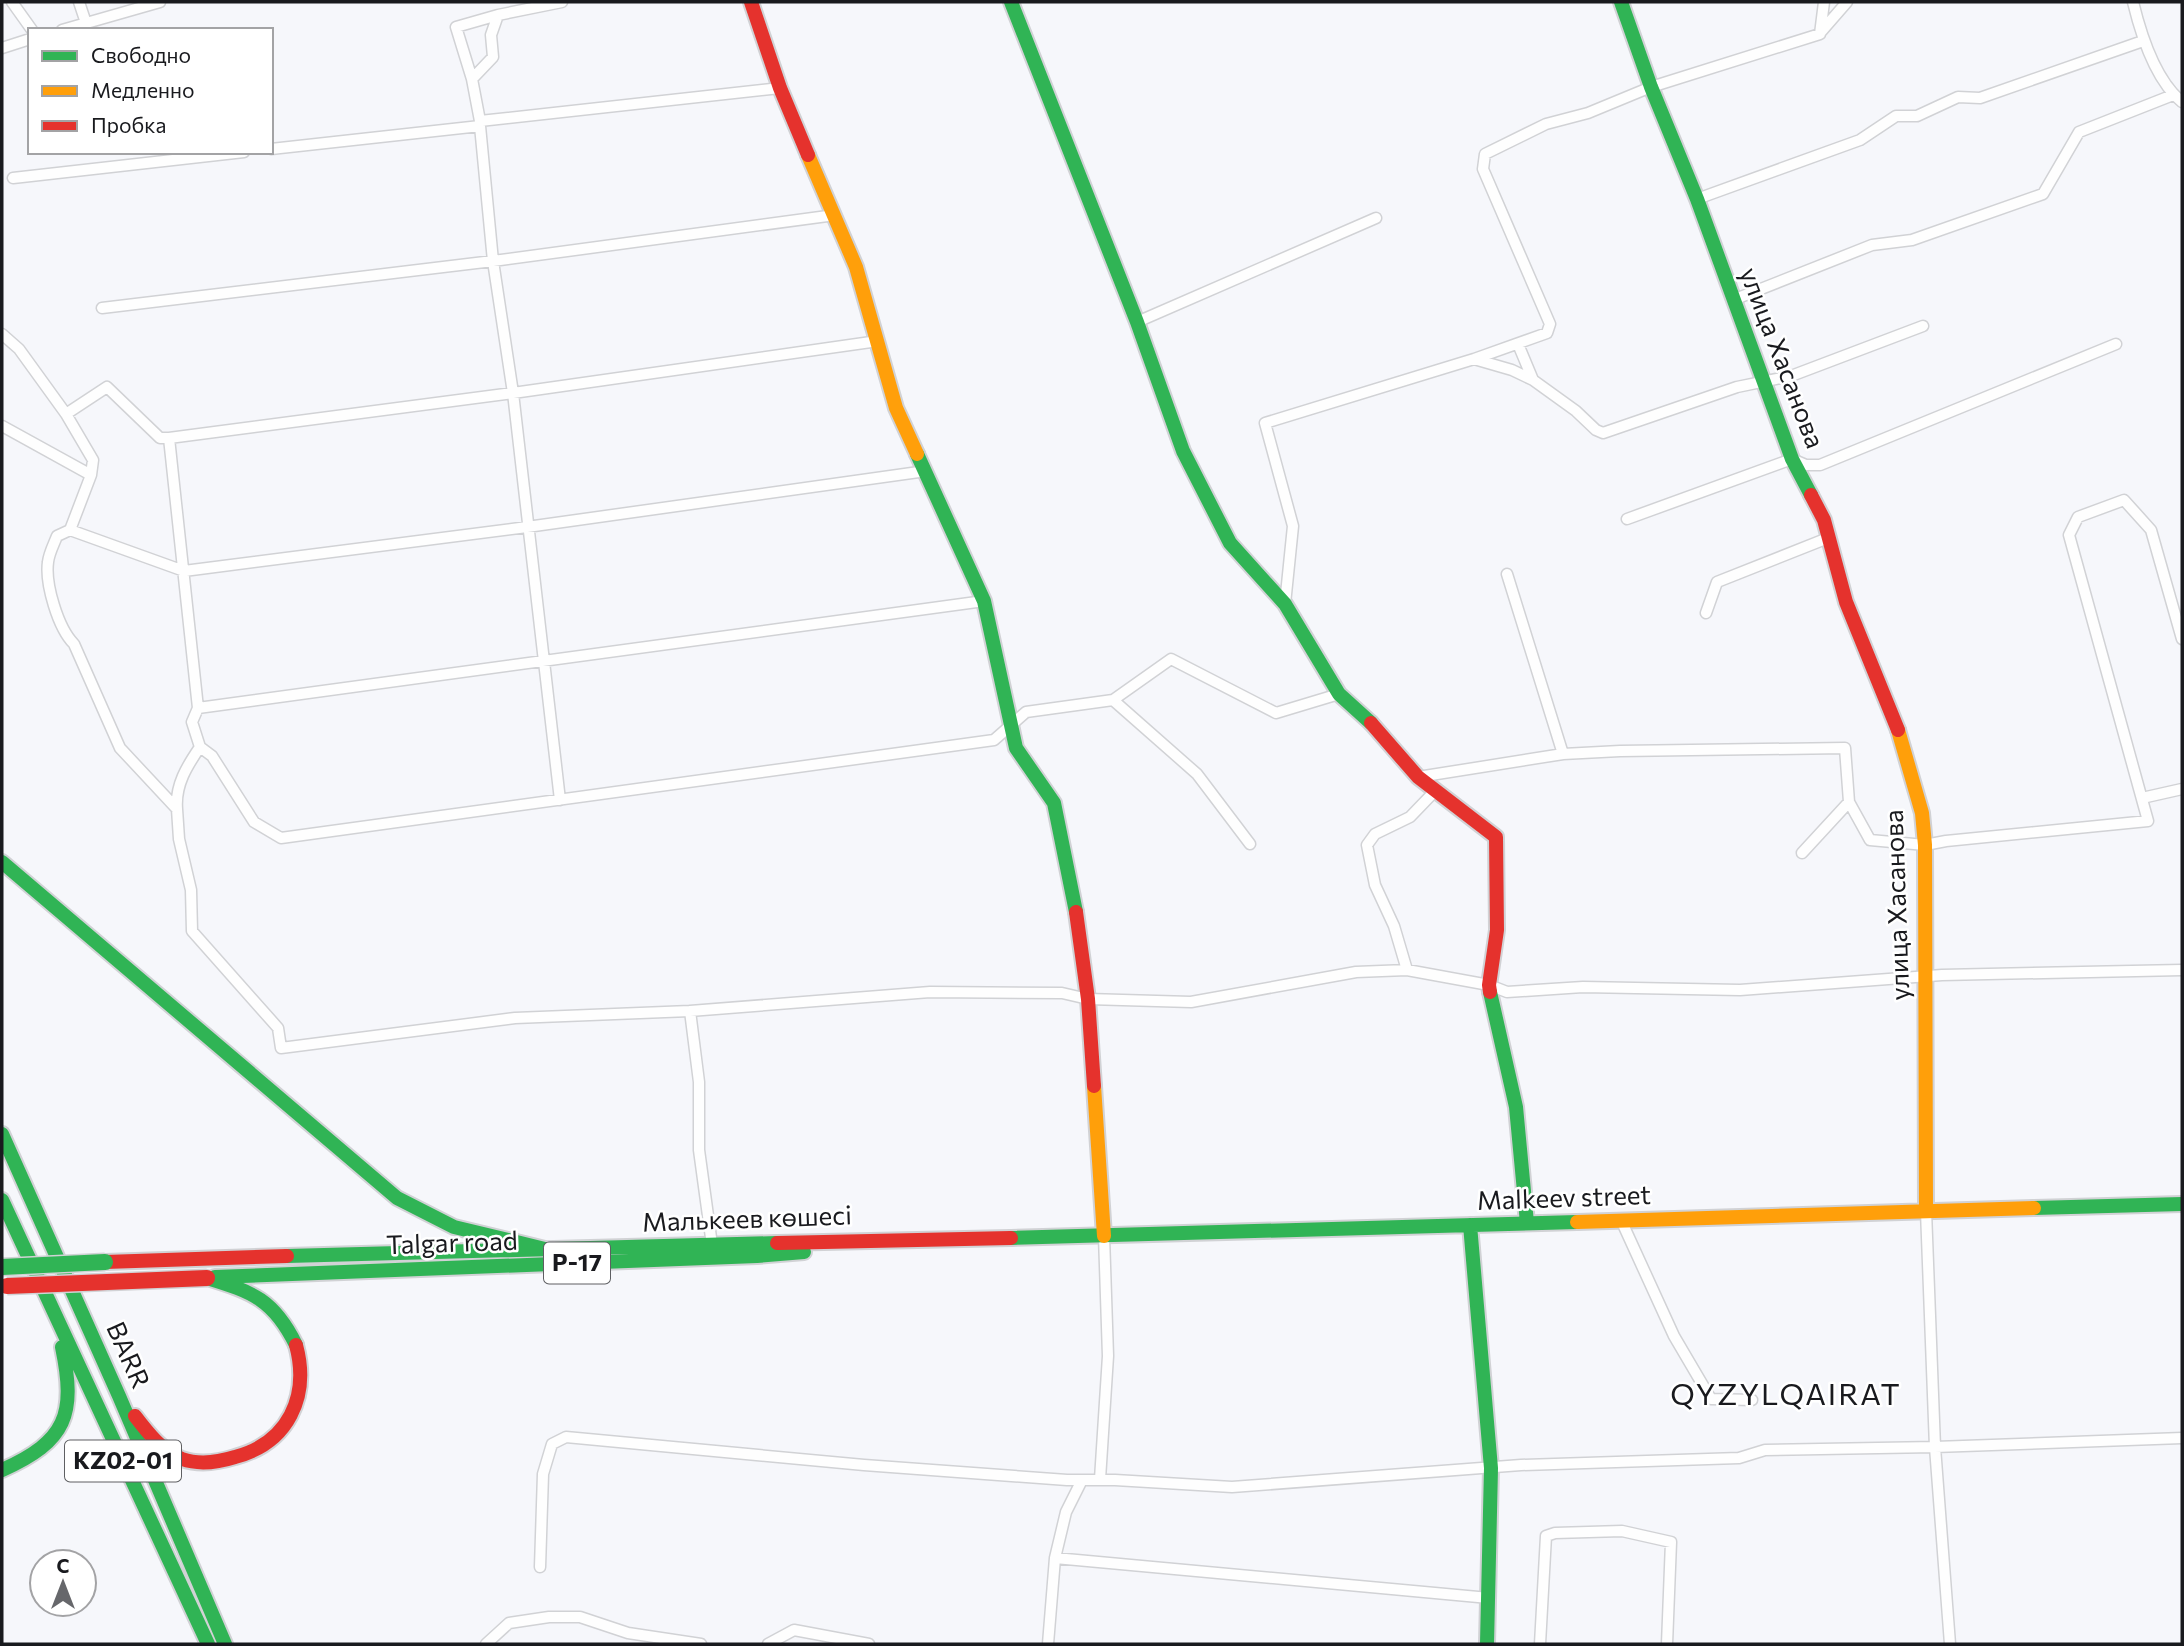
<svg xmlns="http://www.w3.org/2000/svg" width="2184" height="1646" viewBox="0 0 2184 1646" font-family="Commissioner,sans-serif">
<rect width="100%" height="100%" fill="#f6f7fb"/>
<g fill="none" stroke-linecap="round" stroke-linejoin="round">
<!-- street casing -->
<g stroke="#d1d2d5" stroke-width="13">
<path id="street" d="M12 2 32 30
M79 2 86 23
M2133 2C2141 35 2155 80 2182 102
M62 30 160 2
M1820 33 1847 2
M2 48 30 39
M472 79 456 27 498 15
M480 121 472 79 493 57 491 35 498 15 562 2
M480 126 493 261 513 393 560 800
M271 149 480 126V121L780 88
M13 178 244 152
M1697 199 1860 140 1896 116H1917L1958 97 1980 98 2143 41
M1733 300 1872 245 1912 240 2043 194 2079 132 2173 95
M102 308 493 261 835 215
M1137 322 1376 218
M2 334 19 349 66 414
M878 341 513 393 169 438H160L107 387 66 414 93 460 91 475 70 530 184 571 527 527 926 471
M1518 344 1533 380 1576 411 1596 430 1603 433 1737 387 1791 376 1923 326
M1474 359 1512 370 1533 380
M2 426 91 475
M169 438 198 708 984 601
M1627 519 1792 459 1806 465H1820L2116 344
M70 530 57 536C54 544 49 553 48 562 45 584 58 628 74 644L120 748 177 809C175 785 187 766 200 747L192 722 198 708
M1507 574 1563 754
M1285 604 1293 526 1265 423 1474 359 1547 333 1550 324 1483 169 1485 154 1546 124 1588 113 1651 87 1820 34 1824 2
M1706 613 1717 582 1828 538
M1113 700 1197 774 1250 844
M200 747 212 756 254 822 281 838 994 740 1026 712 1113 700 1171 659 1276 713 1339 694
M1418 777 1563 754 1620 751 1845 748 1849 802 1870 840 1925 845 1946 841 2148 821 2069 535 2078 517 2124 500 2151 530 2182 639
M2142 798 2182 789
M177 809 179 839 191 890 192 931 278 1028 281 1048 515 1018 690 1011 930 992 1062 993 1088 999 1191 1002 1356 972 1407 970 1489 985 1507 992 1583 987 1740 990 1942 975 2182 970
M1802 853 1849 802
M1407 970 1394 926 1375 885 1367 845 1375 834 1410 817 1436 790
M690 1011 699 1082V1150L712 1245
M1926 1211 1935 1447 1950 1644
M1621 1220 1674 1336 1711 1399 1752 1400
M1100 1479 1108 1356 1104 1236
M1055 1558 1489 1598
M540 1567 543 1474 552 1444 566 1437 864 1465 1067 1480H1115L1232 1487 1521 1465 1739 1458 1765 1450 1935 1447 2182 1438
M486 1644 509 1623 549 1617H580L628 1633 701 1644
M768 1644 794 1630 869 1644
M1048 1644 1055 1558 1066 1512 1082 1480
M1540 1644 1546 1536 1555 1533 1622 1531 1671 1542 1667 1644"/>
</g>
<!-- fast casing -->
<g stroke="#d1d2d5" stroke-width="18">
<path id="fast" d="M1011 2 1137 322 1183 451 1230 543 1285 604 1339 694 1371 723
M1621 2 1651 87 1697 199 1792 459 1811 495
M917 454 984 601 1016 748 1054 803 1076 912
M2 862 397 1198 454 1227 549 1250
M1490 992 1516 1107 1527 1223
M2 1134 119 1396 225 1644
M2 1200 208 1644
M2034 1208 2182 1204
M1470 1225 1491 1468 1487 1644
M1011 1238 1577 1222
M287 1256 777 1243
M215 1277 757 1256 804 1252
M207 1278C253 1292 274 1300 296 1345
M2 1470C67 1441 76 1414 62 1347"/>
</g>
<!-- slow casing -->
<g stroke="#d1d2d5" stroke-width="18">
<path id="slow" d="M808 155 856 267 896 408 917 454
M1898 730 1922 813 1925 845 1926 1211
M1094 1086 1104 1236
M1577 1222 2034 1208"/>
</g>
<!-- jam casing -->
<g stroke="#d1d2d5" stroke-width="18">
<path id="jam" d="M751 2 780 88 808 155
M1811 495 1824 520 1846 602 1898 730
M1371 723 1418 777 1496 837 1497 930 1489 985 1490 992
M1076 912 1088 999 1094 1086
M777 1243 1011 1238
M105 1262 287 1256
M135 1416C148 1433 162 1451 182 1459 199 1465 219 1462 235 1457 288 1443 310 1397 296 1345"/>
</g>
<!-- street -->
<use href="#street" stroke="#fefefe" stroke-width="10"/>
<!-- fast -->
<use href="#fast" stroke="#30b455" stroke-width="14"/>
<!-- slow -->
<use href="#slow" stroke="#ff9f0a" stroke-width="14"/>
<!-- jam -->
<use href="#jam" stroke="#e5322d" stroke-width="14"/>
<!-- fast-bridge casing -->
<g stroke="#d1d2d5" stroke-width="19" stroke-linecap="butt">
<path id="fast-bridge" d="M2 1267 105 1262"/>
</g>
<!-- jam-bridge casing -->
<g stroke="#d1d2d5" stroke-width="19" stroke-linecap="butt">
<path id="jam-bridge" d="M7 1286 207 1278"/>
</g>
<!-- fast-bridge -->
<use href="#fast-bridge" stroke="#30b455" stroke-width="16"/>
<!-- jam-bridge -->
<use href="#jam-bridge" stroke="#e5322d" stroke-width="16"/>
</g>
<g text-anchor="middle" stroke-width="5" stroke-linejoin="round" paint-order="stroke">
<!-- shield labels -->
<g fill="#fff" stroke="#5e5f62" stroke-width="2">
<rect x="544" y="1242.5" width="66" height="41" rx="5"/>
<rect x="65" y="1440.5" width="116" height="41" rx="5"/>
</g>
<g font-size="24" font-weight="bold" fill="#191a1e">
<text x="577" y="1271">P-17</text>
<text x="123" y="1469">KZ02-01</text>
</g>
<!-- street labels -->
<g font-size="26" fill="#191a1e" stroke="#fff">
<text transform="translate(1782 358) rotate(69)" y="9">улица Хасанова</text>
<text transform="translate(1897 905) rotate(-92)" y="9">улица Хасанова</text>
<text transform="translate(1564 1198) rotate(-2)" y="9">Malkeev street</text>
<text transform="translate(747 1219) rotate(-2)" y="9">Малькеев көшесі</text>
<text transform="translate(452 1243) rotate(-2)" y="9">Talgar road</text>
<text transform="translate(128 1355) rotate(66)" y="9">BARR</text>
</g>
<!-- quarter labels -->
<g font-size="30" letter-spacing="2" fill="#191a1e" stroke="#fff">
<text x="1786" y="1405">QYZYLQAIRAT</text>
</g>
</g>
<!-- border -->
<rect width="2184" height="1646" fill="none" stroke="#191a1e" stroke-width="7"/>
<!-- legend -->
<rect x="28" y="28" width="245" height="126" fill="#ffffff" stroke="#a3a3a5" stroke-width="2"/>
<rect x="42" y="51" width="35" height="10" fill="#30b455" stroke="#a3a3a5" stroke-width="2"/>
<text x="91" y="63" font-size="21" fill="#191a1e">Свободно</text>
<rect x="42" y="86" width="35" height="10" fill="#ff9f0a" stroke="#a3a3a5" stroke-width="2"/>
<text x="91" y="98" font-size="21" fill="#191a1e">Медленно</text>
<rect x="42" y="121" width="35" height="10" fill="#e5322d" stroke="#a3a3a5" stroke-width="2"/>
<text x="91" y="133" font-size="21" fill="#191a1e">Пробка</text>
<!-- north arrow -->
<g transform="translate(63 1583)"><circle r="33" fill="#ffffff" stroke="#a3a3a5" stroke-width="2"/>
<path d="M0-5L12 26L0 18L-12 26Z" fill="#66676b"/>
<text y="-10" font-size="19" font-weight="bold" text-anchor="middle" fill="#191a1e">С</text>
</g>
</svg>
